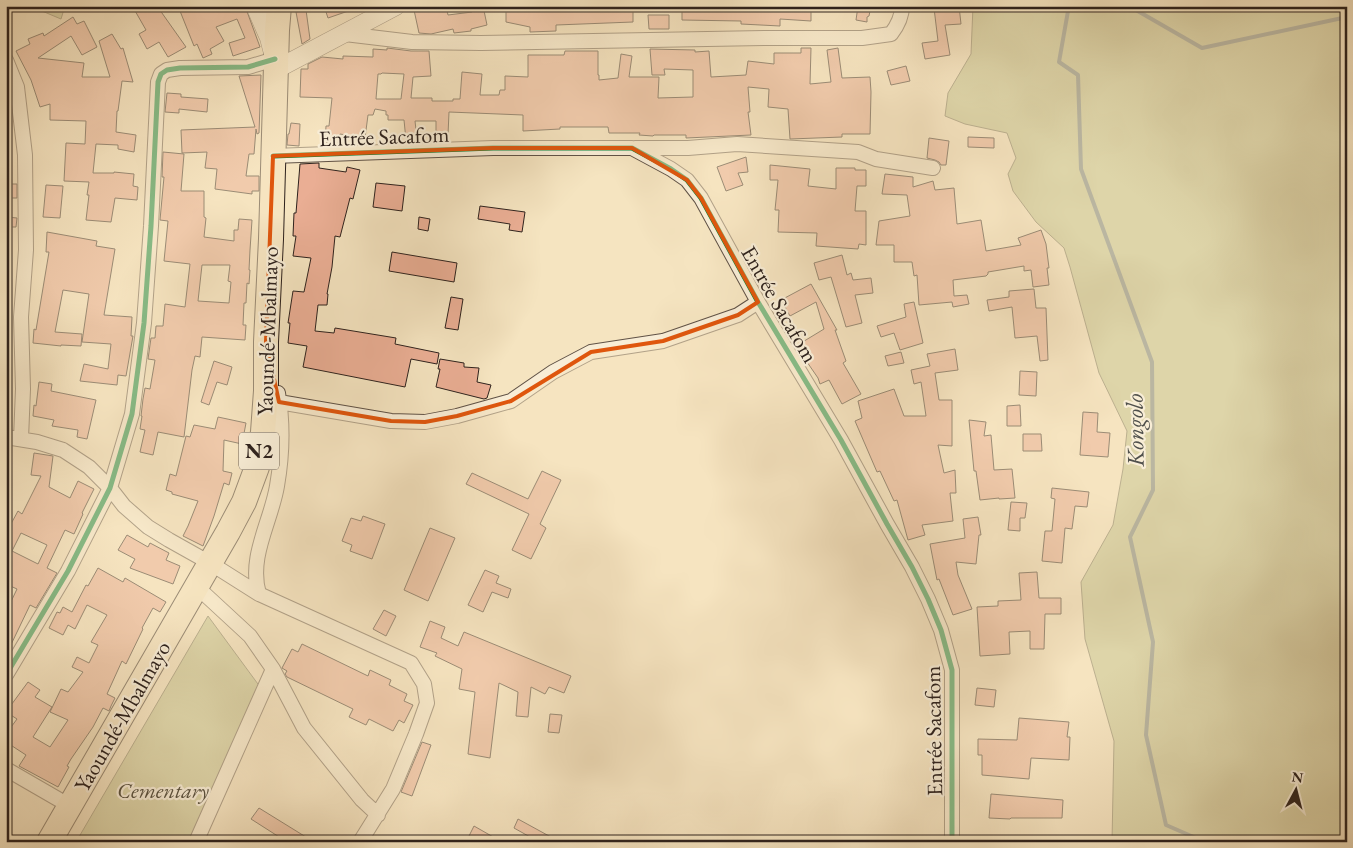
<svg xmlns="http://www.w3.org/2000/svg" width="1353" height="848" viewBox="0 0 1353 848" font-family="'EB Garamond',serif">
<rect width="100%" height="100%" fill="#f5e4c0"/>
<filter id="stains"><feTurbulence type="fractalNoise" baseFrequency=".004" numOctaves="4"/><feColorMatrix values="0 0 0 0 .2 0 0 0 0 .09 0 0 0 0 .02 0 0 0 .5 -.17"/></filter>
<radialGradient id="worn" r=".72"><stop offset=".6" stop-color="#630" stop-opacity="0"/><stop offset="1" stop-color="#630" stop-opacity=".3"/></radialGradient>
<!-- green -->
<path fill="#c0c38f" stroke="#777256" d="M30 6H65L61 19Z
M973 6H1347V842H1112L1114 741 1085 639 1081 582 1113 525 1123 469 1127 431 1099 373 1070 267 1064 248 1036 222 1013 191 1008 174 1016 158 1007 133 965 124 945 116 948 93 971 54Z
M208 616 266 695 192 842H76Z"/>
<g fill="none" stroke-linecap="round" stroke-linejoin="round">
<!-- stream -->
<path stroke="#727e7c" stroke-width="4" d="M1071 6 1068 11 1059 62 1078 75 1081 169 1152 362 1153 490 1130 537 1153 642 1146 735 1166 825 1205 842
M1129 6 1202 48 1347 17"/>
</g>
<!-- building -->
<path fill="#eaae94" stroke="#2e221d" fill-rule="evenodd" d="M139 6H157L186 47 168 57 159 42 147 49 139 34 146 30 134 9Z
M178 6H245L260 47 233 56 229 43 245 38 237 19 216 27 224 41 210 49 212 54 203 58 197 44 194 46Z
M324 6H357V8L328 18Z
M436 6H446L448 15 472 12 470 6H483L487 25 471 29V31L454 33 453 29 431 34 419 33 414 10Z
M547 6H633V22L556 25V31L530 32V27L506 22V11Z
M682 6H811V21L780 19V26L741 24V21L682 20Z
M858 6H871L869 16 867 17V22L856 20Z
M948 6H959L961 24 945 25 950 55 925 59 922 43 938 41 934 8Z
M306 10 310 39 302 44 296 12Z
M648 15H669V29H649Z
M73 17 77 24 84 21 97 47 82 55 71 36 38 58 84 63 82 77H110L99 41 112 34 121 49 123 48 133 82 122 81 118 111H117L116 132 136 135 134 152 118 149V145L96 144 93 173H114V172L134 174 133 186 138 187 137 200 115 198 111 222 86 220 89 195H87L89 182 64 181 66 143 85 144 86 121 50 120V104L40 107 31 80 16 51 30 44 28 39 43 33 44 36Z
M387 48 411 51H429L431 76 413 77 411 98H432V101H453V99H460L462 72 482 74 480 95H499L500 90H505V76L528 77V55H564L565 51H598V75H599V80L618 78 621 54 632 56 629 77H659L658 98 693 97V70L664 69 665 75H652L650 49 695 50V52L709 51 711 77 746 75 748 61 774 64V53H801V48H811L810 84 831 82 827 50 838 48 842 78 870 77 871 92 870 134H842V137L790 139 788 109 768 107 769 89 748 87 750 112H748L751 135 686 138V135H654L653 136 639 135 640 133H609L608 127H560V129L523 131V115L449 112 448 135H436V121H415L417 139 406 140 404 120H388V115H386V111L375 109 373 115H368L365 138 340 134 339 143 325 142 326 126H329L332 98 300 97 301 69H308V64L322 57 343 59V56L373 57V49L387 50ZM382 73 404 74 401 99H376L378 74H381Z
M906 66 910 81 891 85 887 71Z
M261 75 259 133 257 134 256 129 254 154H249L246 176H259V191H252V194L215 189 217 169 205 168 207 152 182 153 181 130 255 127 239 76Z
M167 93 181 94V97L208 99 207 112 179 109V113L165 112Z
M291 123 300 124 299 146 287 145 288 134H289Z
M968 137 994 138V148L968 147Z
M929 138 949 141 946 165H941L939 162 935 160 927 158Z
M163 152 184 154 181 191H204V217L206 218 204 237 234 241V230H238L239 219 252 220 250 250 249 270H250L249 284 247 283 246 303H244L243 325H246L245 340 202 337 200 357 195 356 192 370 184 437 158 432 153 455 140 452 145 430 140 429 142 416H141L143 399 145 388 150 389 155 360 148 359 151 338H155L156 326H163L165 304 185 307 190 264 164 261 168 221 160 220 164 177H162ZM202 265H230L228 281 231 282 229 303 198 301Z
M746 157 748 172 738 173 743 185 726 191 717 167Z
M319 163V168L346 172 347 167 360 170 353 199 350 198 340 237 335 236 332 267 327 294H328L327 305H318L315 331 334 333 335 328 396 338 395 344 439 353 437 364 411 359 405 387 303 367 307 346 288 343 290 323H288L293 291 304 292 311 258 293 256 296 236H293L294 213H296L300 164Z
M770 165 810 169 808 186 836 189V168H855V170H866V186H857L855 211H866V245L859 244 858 249 816 246 817 233 778 232 779 210H775L778 180H770Z
M885 174 913 177V187L933 181 935 190 954 188 957 224 981 220 986 251 1021 245 1018 238 1041 230 1046 244 1049 268H1047L1049 285 1033 287 1031 270 1024 271V266L988 272V274L986 276 953 280 954 296 967 295 969 304 953 307 952 302 919 305 917 275 914 276 912 262H894V245H876L879 221 910 216 907 195 882 194Z
M376 183 405 186 402 211 373 207Z
M6 184H17V198H6Z
M46 185 63 186 60 218 43 217Z
M480 206 525 212 522 232 509 230 510 224 478 219Z
M7 217 17 218 16 227H7Z
M419 217 430 219 428 231 418 229Z
M47 232 97 241 96 246 115 249 104 315 132 317 131 336H133L126 376 118 375 117 385 80 381 84 364 108 369 111 344 82 342 89 294 63 290 55 332 82 334 81 346 61 345V346L33 343 34 329 36 330 49 252H46Z
M392 252 457 263 454 282 389 271Z
M842 255 847 275 851 273 853 280 871 278 873 293 855 295 862 323 846 327 831 277 819 280 814 263Z
M811 284 837 330H835L846 361 843 363 861 394 842 404 829 380 820 384 818 378 796 346 824 329 816 302 790 316 781 300Z
M1034 289 1036 308H1046L1048 360 1040 361 1037 336 1015 338 1012 307 989 311 987 300 1009 297V291Z
M451 297 463 299 458 330 445 328Z
M914 302 923 343 900 350 894 333 881 337 877 326 906 317 904 304Z
M955 349 958 370 935 373 939 400H952V446L938 445 944 473 955 470 956 493H950L953 521 922 525 925 535 908 540 897 500 894 501 880 471 877 472 855 421 862 418 858 401 894 389 904 416H926L921 382 914 384 911 370 930 366 927 354Z
M901 352 904 363 888 366 885 356Z
M440 359 464 363V367L479 368 477 382 491 385 487 398 484 399 436 387 440 369H438Z
M214 361 232 367 227 385 217 382 209 405 201 402Z
M1020 371 1037 372 1036 396 1019 395Z
M39 382 52 384 51 391 96 400 87 439 77 437 78 430 52 426 54 420 33 416 34 405 36 406Z
M1020 405 1021 426H1007V406Z
M1083 412 1098 413 1097 432 1110 433 1108 457 1080 455Z
M218 417 246 423 242 444 224 440 223 471 232 473 229 485 224 483 214 516 203 546 183 536 188 526 198 501 172 494V492L166 490 170 474 176 476 186 436 190 437 194 425 215 429Z
M969 420 986 422 984 436 991 435 994 470 1012 469 1015 498 999 499V498L980 500 976 471H974Z
M1023 434H1041L1042 451H1023Z
M34 453 53 456 49 487 70 498 78 481 94 489 82 513 83 514 74 534 65 530 47 568 57 573 36 608 30 605 6 655V612L17 589 6 584V533L18 511 22 514 41 476 31 475ZM21 533 47 545 38 564 12 551Z
M542 471 561 480 540 524 546 528 531 559 512 550 529 514 466 484 472 473 528 499Z
M1052 488 1089 492 1087 507 1075 506 1072 529 1065 528 1062 563 1042 561 1045 531H1052L1055 499 1051 498Z
M1011 502 1027 503 1025 518H1020V531L1008 530Z
M363 516 385 524 372 559 350 551 352 545 342 541 351 518 361 521Z
M978 517 981 535H979L976 564 956 562 958 575 972 609 953 615 939 579 937 580 930 544 965 538 963 519Z
M430 528 455 538 428 601 404 590Z
M127 535 148 547 150 543 169 553 166 560 180 566 173 584 130 568 135 559 118 550Z
M98 568 123 582 125 578 166 602 160 612 153 608 142 628 143 629 126 664 122 661 107 694 115 698 111 706 109 711 103 708 93 727 71 759 67 766 69 767 58 787 19 766 26 755 6 742V734L17 719 6 712 28 682 40 690 35 697 52 707 33 737 50 747 68 720 50 712 61 689 68 692 83 672 72 667 77 657 89 663 98 645 91 642 107 615 87 605 75 629 68 625 63 635 49 628 57 612 60 613 63 607 72 612 86 585 88 586Z
M485 570 499 576 496 583 511 589 508 598 492 592 483 612 468 605Z
M1037 572 1039 598H1061V614H1045L1044 649H1030V631L1009 632 1010 654 980 656 977 607 998 606V601L1021 600 1019 573Z
M384 610 396 616 386 636 373 629Z
M430 621 445 627 441 638 458 646 464 632 571 676 564 693 549 687 545 694 531 687 528 717 516 716 518 692 499 683 490 758 468 754 475 692 459 689 462 669 435 656 437 653 420 647Z
M302 644 368 676 370 670 391 680 389 685 407 694 404 701 413 705 404 723 399 720 393 731 369 719 366 725 349 717 353 709 287 677 285 674 287 671 282 668 292 649 298 652Z
M977 688 996 690 994 707 975 705Z
M550 714 562 715 559 733 548 732Z
M1019 718 1069 722 1067 737H1070L1069 760 1031 758 1029 779 982 775V755H978V739L1017 740Z
M422 742 431 745 412 796 401 792Z
M991 794 1063 800 1062 818H1011L1010 819 989 818Z
M259 808 314 842H287L251 819Z
M518 819 560 842H539L514 828Z
M474 826 502 842H466Z"/>
<g fill="none" stroke-linecap="round" stroke-linejoin="round">
<!-- minor casing -->
<g stroke="#605246" stroke-width="16">
<path id="minor" d="M345 34 412 42 481 43 764 38H862L891 34C898 25 902 17 902 6
M6 60 17 87 25 155 26 250 21 317 23 389 21 439
M635 148H688L737 144 858 152 876 159 933 168
M273 156 493 148H632L671 169 687 180 701 198 758 302 841 440 887 524 912 567 928 599 941 630 952 670V842
M279 402 391 421 425 422 457 416 511 401 553 372 591 352 663 341 738 315 758 302
M6 437 37 442 63 450 89 467 110 488 124 506 148 527 169 540 210 563 259 594 411 663 424 684 427 703 416 734 393 789 360 842
M197 587 250 636 273 669 304 728 362 800 378 815
M259 594C248 557 271 522 277 486 282 457 283 422 278 393
M6 675 68 571 110 488 132 414 144 323 151 226 158 82 161 74 167 70 180 68 248 67 275 59
M6 769 70 806
M196 842 273 669"/>
</g>
<!-- tertiary casing -->
<g stroke="#605246" stroke-width="19">
<path id="tertiary" d="M255 6 269 38 277 69 396 6"/>
</g>
<!-- trunk casing -->
<g stroke="#2e221d" stroke-width="26">
<path id="trunk" d="M49 842 228 532 244 502 257 467 263 432 266 391V342L271 239 277 30 279 6"/>
</g>
<!-- minor -->
<use href="#minor" stroke="#f8edd6" stroke-width="14"/>
<!-- tertiary -->
<use href="#tertiary" stroke="#f8edd6" stroke-width="18"/>
<!-- trunk -->
<use href="#trunk" stroke="#f5e4c0" stroke-width="24"/>
<!-- cycleway casing -->
<g stroke="#f8edd6" stroke-width="8">
<path id="cycleway" d="M273 156 493 148H632L671 169 687 180 701 198 758 302 841 440 887 524 912 567 928 599 941 630 952 670V842
M6 675 68 571 110 488 132 414 144 323 151 226 158 82 161 74 167 70 180 68 248 67 275 59"/>
</g>
<!-- cycleway -->
<use href="#cycleway" stroke="#00873e" stroke-width="5"/>
</g>
<!-- marked area -->
<path d="M0 0H1353V848H0ZM493 148H632L687 180 701 198 758 302 738 315 663 341 591 352 511 401 457 416 425 422 391 421 279 402 266 342 273 156Z" fill="#f5e4c0" fill-opacity=".55" fill-rule="evenodd"/>
<path fill="none" stroke="#df560d" stroke-width="4" stroke-linejoin="round" d="M493 148H632L687 180 701 198 758 302 738 315 663 341 591 352 511 401 457 416 425 422 391 421 279 402 266 342 273 156Z"/>
<g text-anchor="middle" stroke-width="4.5" stroke-linejoin="round" paint-order="stroke">
<!-- shield labels -->
<rect fill="#f8edd6" stroke="#6b5f54" stroke-width="1" x="239" y="432.5" width="40" height="37" rx="4"/>
<g font-size="21" font-weight="bold" fill="#2e221d">
<text x="259" y="458">N2</text>
</g>
<!-- street labels -->
<g font-size="22" fill="#2e221d" stroke="#f8edd6">
<text transform="translate(384 136) rotate(-2)" y="8">Entrée Sacafom</text>
<text transform="translate(780 304) rotate(60)" y="8">Entrée Sacafom</text>
<text transform="translate(267 331) rotate(-88)" y="8">Yaoundé-Mbalmayo</text>
<text transform="translate(122 716) rotate(-60)" y="8">Yaoundé-Mbalmayo</text>
<text transform="translate(933 731) rotate(-91)" y="8">Entrée Sacafom</text>
</g>
<!-- park labels -->
<g font-size="22" font-style="italic" fill="#5a523f" stroke="#f8edd6">
<text x="163" y="798">Cementary</text>
</g>
<!-- water labels -->
<g font-size="24" font-style="italic" fill="#50504c" stroke="#f8edd6">
<text transform="translate(1135 430) rotate(-91)" y="8">Kongolo</text>
</g>
</g>
<!-- margin -->
<rect width="1353" height="848" fill="none" stroke="#f5e4c0" stroke-width="25"/>
<rect x="8" y="8" width="1338" height="833" fill="none" stroke="#2e221d" stroke-width="2.5"/>
<rect x="12" y="12" width="1328" height="823" fill="none" stroke="#2e221d"/>
<!-- north arrow -->
<g transform="translate(1296 790) rotate(7)" stroke="#f8edd6" stroke-width="4" paint-order="stroke">
<path d="M0-4L9 19L0 12L-9 19Z" fill="#2e221d"/>
<text y="-8" font-size="14" font-weight="bold" text-anchor="middle" fill="#2e221d">N</text>
</g>
<rect width="100%" height="100%" filter="url(#stains)"/>
<rect width="100%" height="100%" fill="url(#worn)"/>
</svg>
